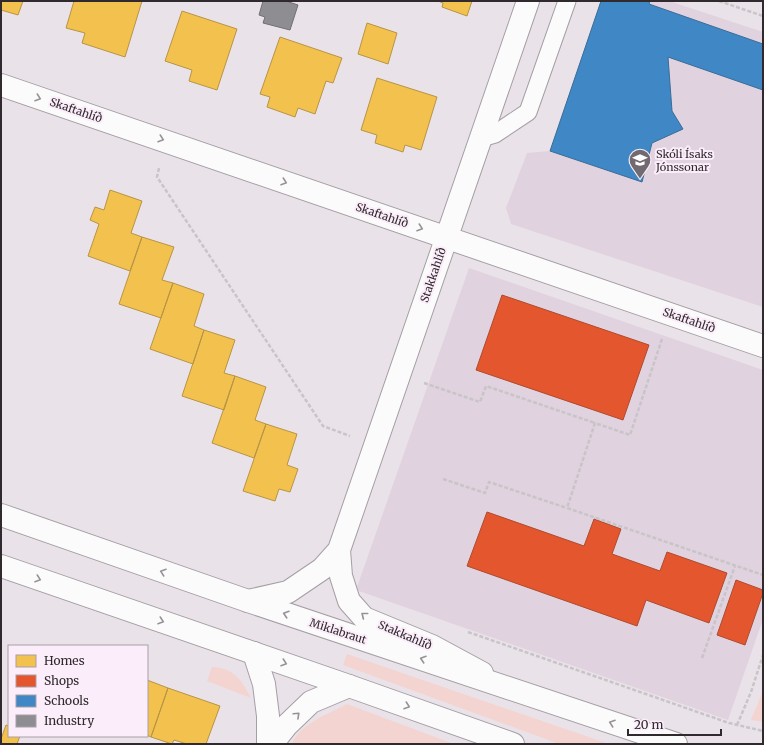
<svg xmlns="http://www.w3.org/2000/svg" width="764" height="745" viewBox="0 0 764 745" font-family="Merriweather,serif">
<rect width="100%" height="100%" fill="#eae2e9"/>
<!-- built -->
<path fill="#e0d2de" d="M601 1H669L763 32V307L511 224 506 208 527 153 550 151Z
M469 268 763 370V619L728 720 356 590Z"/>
<!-- green -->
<path fill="#f3d4d1" d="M347 654 609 744H559L343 665Z
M212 667C234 668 242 680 251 698L207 681Z
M763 691V722L751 720Z
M347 704 454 744H292C298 725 330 713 347 704Z"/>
<!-- homes -->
<path fill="#f2c14e" stroke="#b89445" d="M1 1H23L18 15 1 10Z
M74 1H142L125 57 82 43 85 33 66 28Z
M438 1H472L467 16 442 7 443 3Z
M182 11 237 29 217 90 189 81 192 70 165 61Z
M367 23 397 33 388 64 358 54Z
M280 37 342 58 333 83 326 81 315 114 298 108 295 117 267 107 270 97 260 94Z
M377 78 437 97 421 150 405 145 403 152 375 143 377 135 361 130Z
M110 190 142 201 131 233 142 237 130 271 88 256 99 224 90 220 95 207 104 210Z
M142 237 174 247 162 280 173 283 161 318 119 304Z
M173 283 204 294 194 326 204 330 193 364 150 349Z
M204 330 235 340 224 373 235 376 224 410 182 396Z
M235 376 266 387 255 420 266 424 254 458 212 443Z
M266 424 297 434 287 465 298 469 290 492 279 489 275 501 243 491Z
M147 680 168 688 151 737 147 735Z
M168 688 220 706 206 744H187L174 740 172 744 151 737Z
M6 725 9 726V736H20L17 744H1V739Z"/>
<!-- shops -->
<path fill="#e4572e" stroke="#ae4a2e" d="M502 295 649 345 623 420 476 370Z
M487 512 584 546 594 519 621 529 612 554 660 571 667 552 727 573 709 623 646 600 637 626 467 566Z
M736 580 763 590V593L745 645 717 635Z"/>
<!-- schools -->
<path fill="#3f88c5" stroke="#3a6c98" d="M601 1H650L649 4 763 44V90L668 57 672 111 683 129 652 143 642 182 550 151Z"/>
<!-- industry -->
<path fill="#8d8d92" stroke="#716f74" d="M263 1H286L298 5 290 30 263 23 265 17 259 15Z"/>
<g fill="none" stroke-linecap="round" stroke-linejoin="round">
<!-- service casing -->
<g stroke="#a59fa4" stroke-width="19">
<path id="service" d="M481 138 495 134 528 112 567 1"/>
</g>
<!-- minor casing -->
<g stroke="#a59fa4" stroke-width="24">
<path id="minor" d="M1 85 763 346
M339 550 341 576 349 601 364 618 432 646 482 673
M248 601 288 592 322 569 339 550 528 1
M254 653 264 684 268 716V744
M272 744 287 725 311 702 349 686"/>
</g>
<!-- trunk casing -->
<g stroke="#a59fa4" stroke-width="24">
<path id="trunk" d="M1 515 248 601 676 744
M1 566 349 686 513 744"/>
</g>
<!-- path -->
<path stroke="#c8c5c8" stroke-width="2.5" stroke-dasharray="4 2" stroke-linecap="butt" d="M719 1 763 16
M159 168 157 177 323 426 350 436
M662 339 630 435 595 423 567 508 763 575
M424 383 480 402 486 386 595 423
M443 479 485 493 489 482 567 508
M468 632 729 723 763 731
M702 658 735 566
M737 725 751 692 763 655"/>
<!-- service -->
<use href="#service" stroke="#fcfbfc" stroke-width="17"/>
<!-- minor -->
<use href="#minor" stroke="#fcfbfc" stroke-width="22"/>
<!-- trunk -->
<use href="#trunk" stroke="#fcfbfc" stroke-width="22"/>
</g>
<!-- one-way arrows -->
<defs><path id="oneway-chevron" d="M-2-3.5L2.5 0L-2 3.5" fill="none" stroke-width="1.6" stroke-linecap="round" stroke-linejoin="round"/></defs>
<g stroke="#969296">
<use href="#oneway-chevron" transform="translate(38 98) rotate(19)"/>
<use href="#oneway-chevron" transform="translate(161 139) rotate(19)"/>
<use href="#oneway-chevron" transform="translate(284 182) rotate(19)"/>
<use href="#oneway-chevron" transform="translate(420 228) rotate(19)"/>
<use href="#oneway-chevron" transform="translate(163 572) rotate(-161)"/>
<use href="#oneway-chevron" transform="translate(38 579) rotate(19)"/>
<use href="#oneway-chevron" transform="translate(286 614) rotate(-162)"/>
<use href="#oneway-chevron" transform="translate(364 615) rotate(-142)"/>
<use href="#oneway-chevron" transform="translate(161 621) rotate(19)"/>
<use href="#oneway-chevron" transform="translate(423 659) rotate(-162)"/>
<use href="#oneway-chevron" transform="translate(284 663) rotate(19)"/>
<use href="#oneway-chevron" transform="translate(407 706) rotate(19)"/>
<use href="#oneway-chevron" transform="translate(297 715) rotate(-43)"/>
<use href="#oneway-chevron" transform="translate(612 723) rotate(-161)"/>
</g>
<!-- icons -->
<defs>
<g id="school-pin" transform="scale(1.15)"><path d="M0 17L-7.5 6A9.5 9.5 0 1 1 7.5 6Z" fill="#716a70" stroke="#fbedf9"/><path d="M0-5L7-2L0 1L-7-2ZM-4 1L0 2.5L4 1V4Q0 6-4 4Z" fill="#fff"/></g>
</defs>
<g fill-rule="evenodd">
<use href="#school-pin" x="640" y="160"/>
</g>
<g text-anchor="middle" stroke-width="4" stroke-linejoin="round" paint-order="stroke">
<!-- street labels -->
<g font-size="11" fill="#302a2f" stroke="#fbedf9">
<text transform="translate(76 110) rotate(19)" y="4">Skaftahlíð</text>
<text transform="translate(382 215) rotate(19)" y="4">Skaftahlíð</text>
<text transform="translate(433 275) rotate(-71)" y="4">Stakkahlíð</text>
<text transform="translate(689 320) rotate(19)" y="4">Skaftahlíð</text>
<text transform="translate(338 631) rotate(18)" y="4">Miklabraut</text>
<text transform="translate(405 635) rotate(23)" y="4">Stakkahlíð</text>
</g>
<!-- poi labels -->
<g font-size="11" fill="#302a2f" stroke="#fbedf9" text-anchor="start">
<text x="656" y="158">Skóli Ísaks<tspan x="656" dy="13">Jónssonar</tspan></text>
</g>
</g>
<!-- border -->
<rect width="764" height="745" fill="none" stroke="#302a2f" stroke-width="4"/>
<!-- legend -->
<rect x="8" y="645" width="140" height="92" fill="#fbedf9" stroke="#aa9fa8"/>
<rect x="16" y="655" width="20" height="12" fill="#f2c14e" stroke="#aa9fa8"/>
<text x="44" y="665" font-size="12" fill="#302a2f">Homes</text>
<rect x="16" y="675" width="20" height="12" fill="#e4572e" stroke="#aa9fa8"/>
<text x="44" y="685" font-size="12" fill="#302a2f">Shops</text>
<rect x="16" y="695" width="20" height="12" fill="#3f88c5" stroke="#aa9fa8"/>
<text x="44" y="705" font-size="12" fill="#302a2f">Schools</text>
<rect x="16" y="715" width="20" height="12" fill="#8d8d92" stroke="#aa9fa8"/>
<text x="44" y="725" font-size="12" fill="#302a2f">Industry</text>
<!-- scale -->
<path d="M628 729v6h93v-6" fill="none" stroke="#302a2f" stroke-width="2"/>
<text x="634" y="729" font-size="12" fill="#302a2f" stroke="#fbedf9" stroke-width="3" paint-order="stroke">20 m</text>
</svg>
